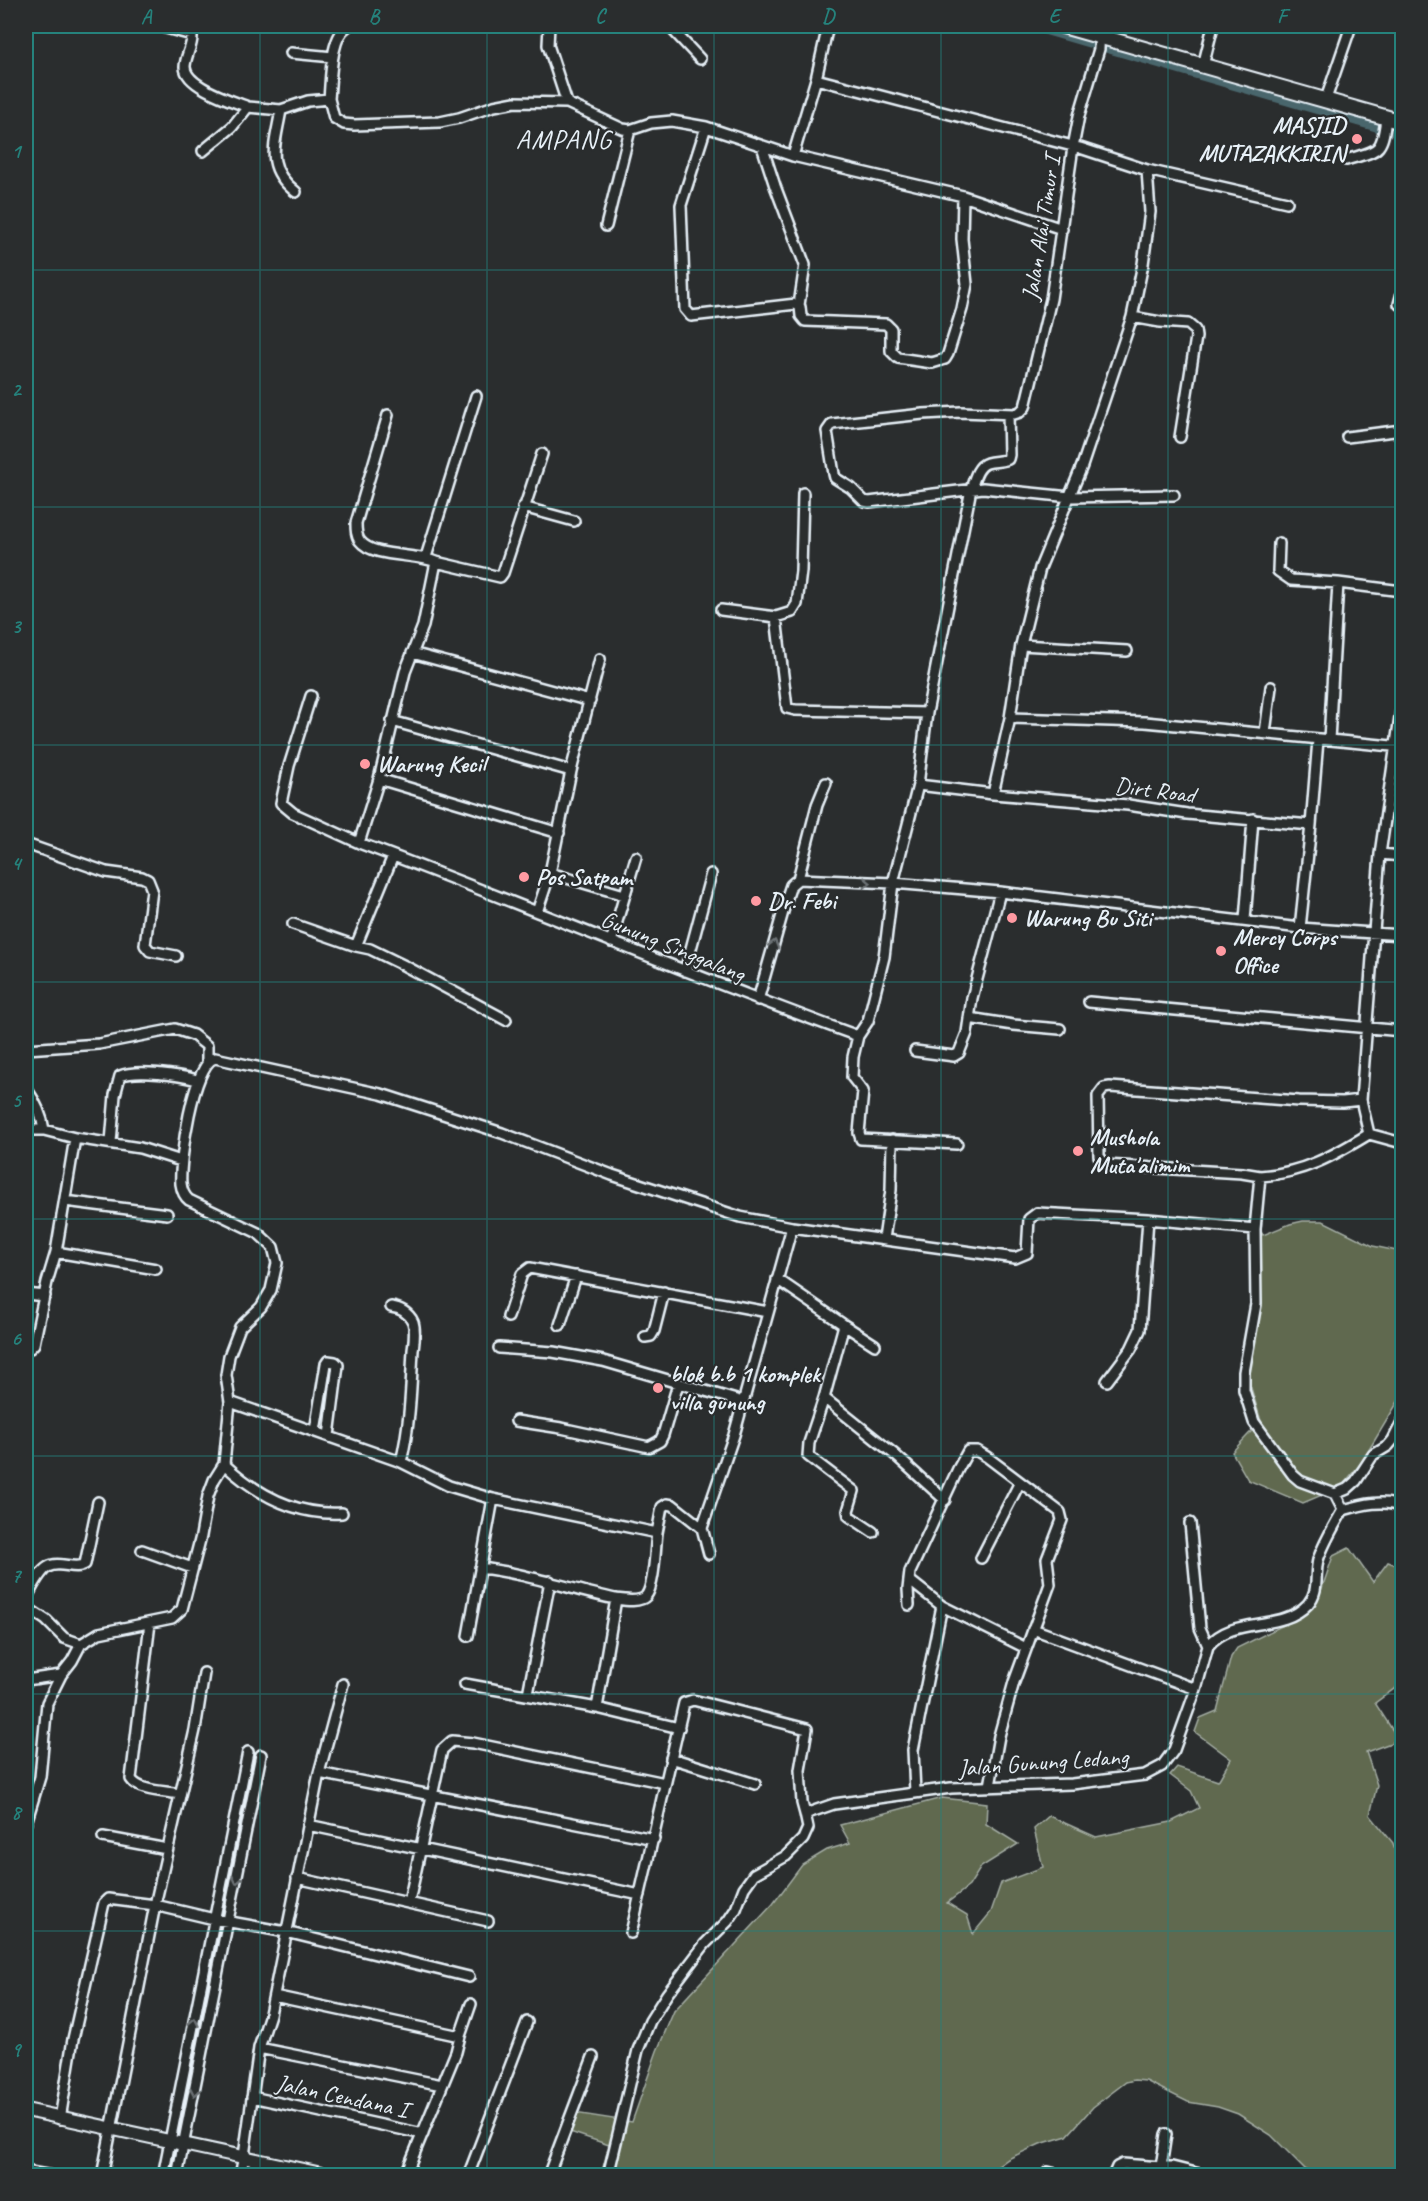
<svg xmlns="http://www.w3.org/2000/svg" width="1428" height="2201" viewBox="0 0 1428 2201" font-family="Caveat,sans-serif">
<rect width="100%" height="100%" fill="#2a2d2e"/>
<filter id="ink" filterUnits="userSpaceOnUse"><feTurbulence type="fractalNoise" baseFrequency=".0167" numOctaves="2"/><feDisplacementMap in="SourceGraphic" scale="12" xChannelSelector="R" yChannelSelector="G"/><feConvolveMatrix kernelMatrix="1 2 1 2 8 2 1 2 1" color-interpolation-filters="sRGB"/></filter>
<g filter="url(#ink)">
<!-- built -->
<path fill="#393a41" d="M1128 2170 1163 2172 1187 2175 1117 2176V2172Z"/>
<!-- green -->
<path fill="#606950" stroke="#a4ada4" stroke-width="1.5" d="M1303 1221H1323L1373 1246 1402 1252V1395L1361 1463 1341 1487 1303 1503 1248 1480 1232 1452 1261 1421 1248 1378 1257 1317 1258 1226 1263 1235 1290 1224Z
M1349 1548 1373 1582 1388 1562 1402 1567V1683L1375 1703 1399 1740 1366 1752 1377 1785 1370 1815 1393 1843 1402 1879V2175H1311L1271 2135 1238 2114 1218 2107 1188 2102 1146 2081 1134 2080 1126 2082 1093 2107 1067 2136 1040 2144 1008 2159 986 2175H601L609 2145 570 2132 575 2113 632 2122 657 2051 674 2011 773 1904 802 1865 827 1850 850 1843 840 1825 942 1798 987 1803 986 1824 1018 1844 981 1867 969 1886 947 1903 967 1915 973 1934 991 1912 1001 1883 1043 1867 1034 1829 1049 1816 1096 1837 1171 1822 1199 1808 1191 1791 1170 1775 1177 1767 1218 1781 1231 1759 1195 1732 1200 1718 1217 1711 1231 1657 1237 1648 1294 1620 1321 1591 1333 1556Z"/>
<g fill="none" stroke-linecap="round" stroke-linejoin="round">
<!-- canal -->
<path stroke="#49666c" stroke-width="12" d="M1036 26 1402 133"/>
<!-- minor casing -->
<g stroke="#e8f1f8" stroke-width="14">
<path id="minor" d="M549 26 548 45 567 103
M669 26 700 59
M1100 26 1099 49 1079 116 1073 147 1051 299 1025 407 1020 412 1014 414 961 412 923 414 832 424 827 431 834 474 835 478 851 488 864 501 869 502 983 488 1070 497 1174 495
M162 27 192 35C193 46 185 56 185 67 186 87 233 101 248 107
M291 53 333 57
M1203 66 1213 26
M816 79 1080 148 1147 170 1287 202
M329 99 334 118 344 124 354 125 440 122 459 118 494 106 515 102 567 103 623 129 630 130 651 123 672 121 706 127 793 156 963 196 1062 229
M1326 99 1351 26
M281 110C275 146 264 167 296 192
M706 127 681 205 685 309 691 316 796 304 800 307 801 316 805 321 886 324 891 329V351L898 358 932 363 945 359 948 354 962 309 967 284 962 239 963 196
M762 146 775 186 805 265 799 305
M203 151 232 127 248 107 281 110 308 101 329 99C331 80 330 36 348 26
M793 156 816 79 828 26
M1346 160C1378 150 1382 154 1386 118
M606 226 630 130
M1399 304 1402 293
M1132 317 1160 322 1188 324 1195 330 1196 337 1180 437
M388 415 356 523C356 529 356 536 360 541 373 558 416 553 436 562L423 626 405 672 379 779 359 843C526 905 690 976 858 1036L868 1021 884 957 893 883 918 785 927 713 971 489C974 480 977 466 987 463 994 461 1001 462 1008 459L1009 455 1008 414
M1347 437 1402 430
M523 507 574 521
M1279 543 1278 571 1291 580 1338 583 1402 591
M426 557 476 396
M436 562 500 577 503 573 542 454
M721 610 776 617 792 612 797 604 801 571 803 493
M776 617 787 708 795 710 927 713
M1021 645 1127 651
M412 653 590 701
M311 696 289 766 281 803 293 813 359 843
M1010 718 1145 722 1402 747
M392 721 571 771
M1265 733 1271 687
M1329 740 1338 583
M379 779 559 833
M918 785 993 794 1128 805 1187 814 1311 825
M993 794 1010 718 1021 645 1040 568 1082 466 1132 317 1143 264 1150 212 1147 170
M26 844 106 872 142 877 148 880 152 890 145 945 150 951 176 956
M1380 854 1402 856
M550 873 624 895
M798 879 817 805 826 783
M537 912 550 873 571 771 600 659
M1245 920 1253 819
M293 924 356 946 393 856
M1300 928 1311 825 1318 740
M611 942 636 857
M356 946 370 949 405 966 506 1020
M685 971 711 874
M758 1000 788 894 791 885 798 879 893 883 1000 892 1300 928 1402 935
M1089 1002 1402 1031
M969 1018 1013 1025 1060 1029
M858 1036 853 1057 852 1077 863 1091 859 1133 861 1139 957 1144
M26 1049 99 1044 175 1029 193 1035 207 1046V1061
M915 1051 954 1056 959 1053 967 1033 972 998 1000 892
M26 1088C35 1101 42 1114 44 1130
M1361 1100 1369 1134
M26 1130H44L75 1138 140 1148 181 1161
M111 1142 115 1095 120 1076C136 1069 180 1075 197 1080
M1260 1176 1242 1173 1105 1165 1099 1156 1098 1096 1104 1088 1110 1087 1299 1101 1343 1102 1361 1100 1380 854 1402 703
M65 1201 167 1214
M884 1239 891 1190 892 1140
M56 1252 156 1269
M777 1279 844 1325 824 1398
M26 1294 45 1296
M508 1317 522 1274 530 1268 768 1312
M560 1325 576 1276
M844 1325 875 1345
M645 1337 651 1336 654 1331 664 1292
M499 1348 553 1352 603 1361 743 1402
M26 1349 30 1348 34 1344 47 1282 56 1252 75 1138
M1107 1381 1131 1349 1140 1330 1148 1219
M230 1402 401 1462C410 1426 411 1387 413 1350 414 1341 416 1331 413 1322 409 1313 400 1308 391 1307
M516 1421 561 1428 649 1447 660 1441 663 1435 678 1384
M315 1431 326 1364 328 1361 335 1362 338 1365 329 1436
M401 1462 449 1486 493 1499 657 1533C655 1547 655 1585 646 1596 640 1603 623 1600 615 1599 569 1589 526 1573 480 1568
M224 1464C256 1494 295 1516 342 1513
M1335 1494 1347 1489 1356 1481 1373 1455 1388 1446 1393 1440 1402 1422
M1343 1510C1361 1505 1386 1498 1402 1508
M1190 1523 1200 1628 1208 1646
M873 1532 849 1516 848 1511 854 1491 808 1456 809 1443 824 1398 894 1454 945 1500
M657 1533 662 1507 667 1504 673 1505 702 1528
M142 1550 192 1568
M709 1554 702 1528 734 1435 792 1227
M981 1558 1020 1482
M909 1580 942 1606 1026 1648
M26 1598C32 1589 39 1572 48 1567 59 1560 75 1571 85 1564L98 1502
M909 1605 908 1589 910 1572 958 1469 968 1451H977L987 1457 1060 1512 1062 1520 1047 1559 1050 1584 1014 1682 999 1736 990 1786
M26 1607 46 1620 64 1638 81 1644
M150 1623 131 1779C139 1792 166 1791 180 1794
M1033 1629 1196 1689
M468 1636 493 1499
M26 1680 61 1675
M465 1684 597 1708 679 1728
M528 1694 550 1581
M597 1708 616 1599
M671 1758 755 1784
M319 1773 654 1839
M915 1792 913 1750 942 1606
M26 1823 40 1777 47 1703 61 1675 72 1661 81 1644 99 1633 172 1618 182 1609 201 1536 208 1496 214 1480 224 1464 230 1402 226 1375 229 1356 240 1327 261 1307 271 1290 277 1263 273 1247 258 1233 189 1200C184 1196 182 1191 181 1184 179 1163 193 1063 215 1058L381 1094 502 1133 612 1175 740 1217 792 1227 1015 1258 1027 1253 1029 1219 1037 1213 1148 1219 1255 1229
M308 1825 640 1895
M103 1837 167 1849
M297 1878 488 1921
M409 1902 442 1750 452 1741 473 1743 665 1783
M631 1933 684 1703 693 1700 807 1729 800 1770 802 1803 805 1814
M274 1996 460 2036 456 2052 405 2176
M460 2036 471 2004
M259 2048 442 2085
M252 2097 423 2134
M60 2119 73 2039 104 1903 108 1899 155 1905 214 1919 286 1932 469 1977
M1166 2134 1161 2167H1172L1208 2176
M30 2172 52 2176
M1048 2172 1064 2176
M102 2176 155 1905 195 1730 204 1673
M163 2176 248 1752
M177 2176 261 1755
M240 2176 244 2156 259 2048 270 2014 319 1773 343 1684
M468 2176 527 2022
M548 2176 593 2057
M608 2176 638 2050 650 2021 667 1994 705 1944 728 1921 736 1909 744 1888 754 1874 786 1856 803 1839 808 1828 805 1814 834 1804 951 1788 1072 1784 1145 1775 1162 1766 1174 1750 1196 1689 1208 1646C1233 1615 1281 1633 1308 1604 1320 1590 1314 1576 1318 1560 1324 1542 1334 1526 1343 1510L1335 1494 1300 1481 1293 1475 1254 1422 1244 1390V1372L1256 1304 1255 1229 1260 1176C1303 1173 1333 1156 1369 1134L1402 1143
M1113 2176 1117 2167 1123 2164 1161 2167"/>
</g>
<!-- tertiary casing -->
<g stroke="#e8f1f8" stroke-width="16">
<path id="tertiary" d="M26 2110 331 2176"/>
</g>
<!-- secondary casing -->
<g stroke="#e8f1f8" stroke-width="18">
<path id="secondary" d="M1063 26 1402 122"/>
</g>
<!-- minor -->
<use href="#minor" stroke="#2a2d2e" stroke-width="9"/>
<!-- tertiary -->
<use href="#tertiary" stroke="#2a2d2e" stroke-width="12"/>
<!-- secondary -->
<use href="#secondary" stroke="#2a2d2e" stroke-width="14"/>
</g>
<!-- one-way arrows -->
<defs><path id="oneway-chevron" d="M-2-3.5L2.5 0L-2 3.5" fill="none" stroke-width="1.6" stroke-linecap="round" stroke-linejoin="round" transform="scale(1.5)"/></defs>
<g stroke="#6c7275">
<use href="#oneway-chevron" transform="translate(867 883) rotate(3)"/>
<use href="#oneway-chevron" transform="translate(774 944) rotate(-75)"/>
<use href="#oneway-chevron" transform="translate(237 1880) rotate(101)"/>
<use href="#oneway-chevron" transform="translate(194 2022) rotate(-78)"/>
<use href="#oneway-chevron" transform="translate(195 2092) rotate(101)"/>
</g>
</g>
<!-- grid -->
<path fill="none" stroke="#25827c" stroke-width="1.5" stroke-opacity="0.55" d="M260 26V2176M487 26V2176M714 26V2176M941 26V2176M1168 26V2176M26 270H1402M26 507H1402M26 745H1402M26 982H1402M26 1219H1402M26 1456H1402M26 1694H1402M26 1931H1402"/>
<!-- markers -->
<g fill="#ff9aa2" stroke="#2a2d2e" stroke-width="2">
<circle cx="1357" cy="139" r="6"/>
<circle cx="365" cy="764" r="6"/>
<circle cx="524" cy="877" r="6"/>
<circle cx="756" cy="901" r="6"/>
<circle cx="1012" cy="918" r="6"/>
<circle cx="1221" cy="951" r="6"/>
<circle cx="1078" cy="1151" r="6"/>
<circle cx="658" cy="1388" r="6"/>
</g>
<g text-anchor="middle" stroke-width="4.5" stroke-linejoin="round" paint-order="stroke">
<!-- poi labels -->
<g font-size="24" font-weight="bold" fill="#e8f1f8" stroke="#2a2d2e" text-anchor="start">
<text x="1345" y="133" text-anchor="end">MASJID<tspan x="1345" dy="28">MUTAZAKKIRIN</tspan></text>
<text x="377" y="772">Warung Kecil</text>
<text x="536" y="885">Pos Satpam</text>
<text x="768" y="909">Dr. Febi</text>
<text x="1024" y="926">Warung Bu Siti</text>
<text x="1233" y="945">Mercy Corps<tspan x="1233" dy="28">Office</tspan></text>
<text x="1090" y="1145">Mushola<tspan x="1090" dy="28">Muta'alimim</tspan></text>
<text x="670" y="1382">blok b.b 1 komplek<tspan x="670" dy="28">villa gunung</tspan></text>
</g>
<!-- street labels -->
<g font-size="24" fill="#e8f1f8" stroke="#2a2d2e">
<text transform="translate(1041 228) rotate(-81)" y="8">Jalan Alai Timur I</text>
<text transform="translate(1155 790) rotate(7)" y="8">Dirt Road</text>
<text transform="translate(673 946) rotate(22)" y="8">Gunung Singgalang</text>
<text transform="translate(1043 1762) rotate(-4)" y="8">Jalan Gunung Ledang</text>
<text transform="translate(342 2096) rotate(12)" y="8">Jalan Cendana I</text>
</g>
<!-- quarter labels -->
<g font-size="27" letter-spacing="1.5" fill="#e8f1f8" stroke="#2a2d2e">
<text x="564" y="148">AMPANG</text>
</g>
</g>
<!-- margin -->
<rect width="1428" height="2201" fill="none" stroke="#2a2d2e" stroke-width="66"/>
<rect x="33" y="33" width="1362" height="2135" fill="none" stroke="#25827c" stroke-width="2"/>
<g font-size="20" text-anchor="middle" font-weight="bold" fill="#25827c">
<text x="146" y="23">A</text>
<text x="374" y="23">B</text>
<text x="600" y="23">C</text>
<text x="828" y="23">D</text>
<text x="1054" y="23">E</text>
<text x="1282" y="23">F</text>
<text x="16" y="158">1</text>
<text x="16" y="396">2</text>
<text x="16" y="633">3</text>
<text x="16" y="870">4</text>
<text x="16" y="1107">5</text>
<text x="16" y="1345">6</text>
<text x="16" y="1582">7</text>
<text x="16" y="1819">8</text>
<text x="16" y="2056">9</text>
</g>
</svg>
